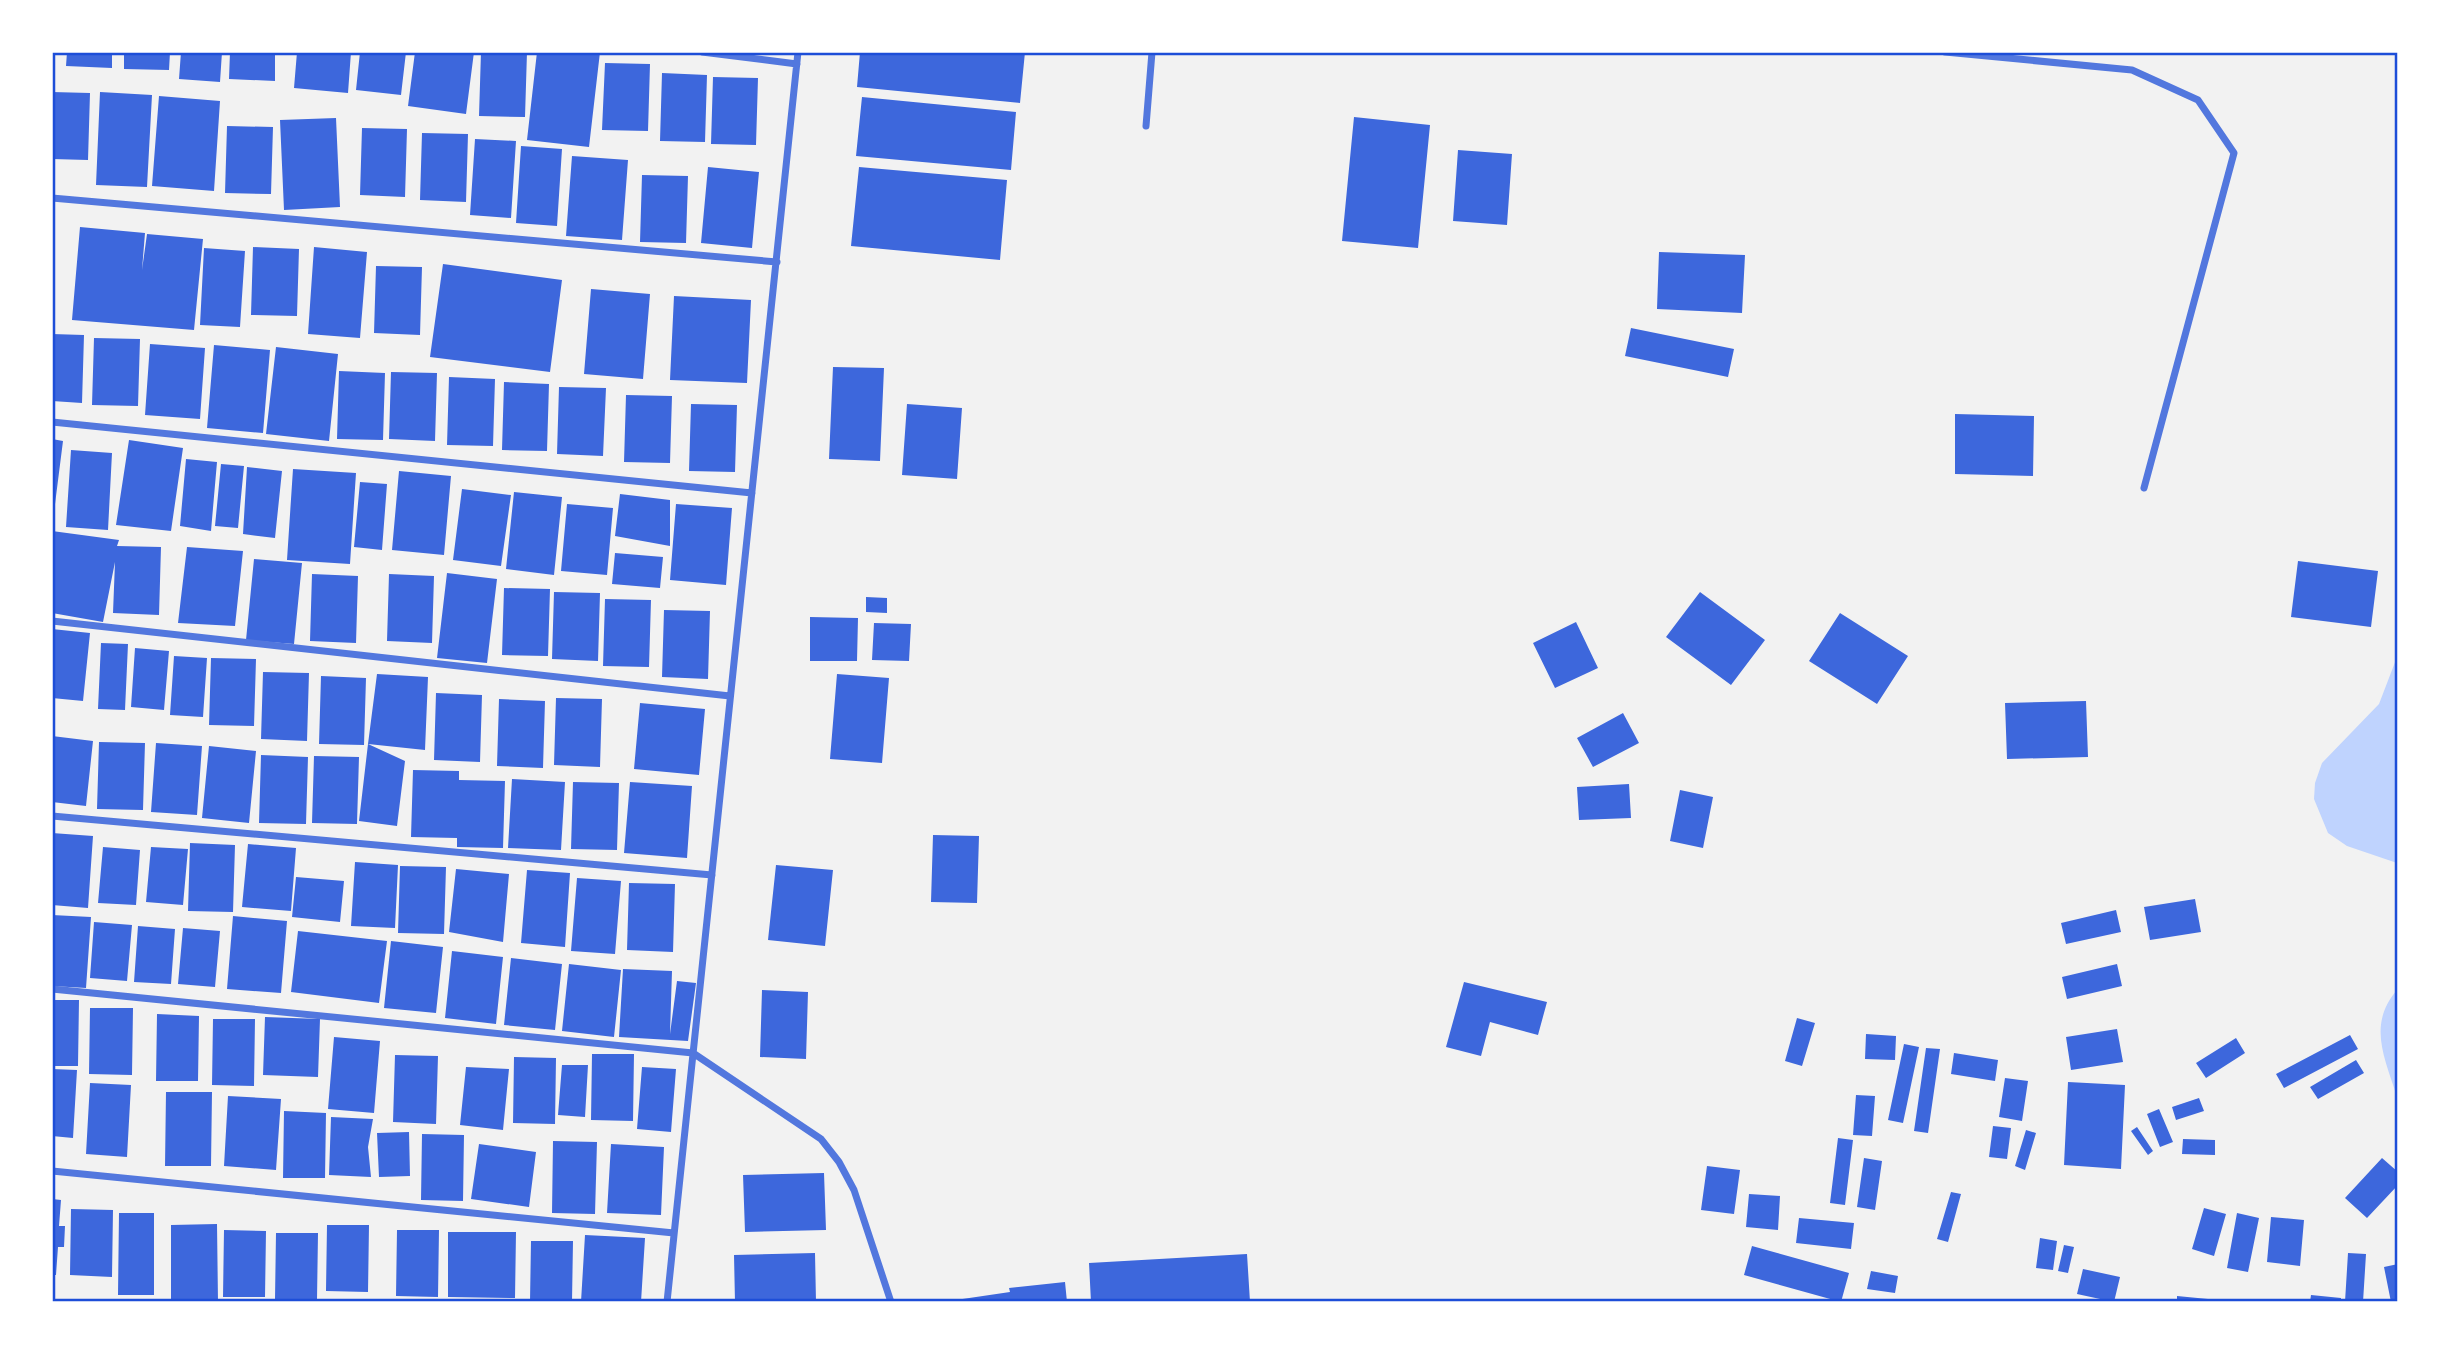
<svg xmlns="http://www.w3.org/2000/svg" width="2450" height="1354" viewBox="0 0 2450 1354" font-family="Lora,serif">
<rect width="100%" height="100%" fill="#f2f2f2"/>
<!-- water -->
<path fill="#bfd3fe" d="M2397 657 2398 863H2397L2347 846 2328 833 2314 799 2315 783 2322 763 2379 704Z
M2397 990V1097C2385 1058 2367 1025 2397 990Z"/>
<!-- building -->
<path fill="#3d67dc" d="M67 52H112V68L66 66Z
M124 52H170L169 70 124 69Z
M181 52H222L220 82 179 79Z
M230 52H275V81L229 79Z
M297 52H351L348 93 294 88Z
M360 52H406L401 95 356 90Z
M415 52H474L466 114 408 106Z
M481 52H527L525 117 479 116Z
M537 52H600L589 147 527 140Z
M860 52H1025L1020 103 857 87Z
M605 63 650 64 648 131 602 130Z
M662 73 707 75 705 142 660 141Z
M713 77 758 78 756 145 711 144Z
M52 92 90 93 88 160 52 159Z
M100 92 152 95 147 187 96 185Z
M159 96 220 101 214 191 152 186Z
M862 97 1016 112 1011 170 856 156Z
M1354 117 1430 125 1418 248 1342 241Z
M336 118 340 207 284 210 280 120Z
M227 126 273 127 271 194 225 193Z
M362 128 407 129 405 197 360 195Z
M422 133 468 134 466 202 420 200Z
M475 139 516 141 511 218 470 215Z
M521 146 562 149 557 226 516 223Z
M1458 150 1512 154 1507 225 1453 221Z
M572 156 628 160 622 240 566 236Z
M708 167 759 172 752 248 701 243Z
M859 167 1007 180 1000 260 851 246Z
M642 175 688 176 686 243 640 242Z
M80 227 145 233 142 270 147 234 203 239 194 330 72 320Z
M253 247 299 249 297 316 251 315Z
M314 247 367 252 360 338 308 334Z
M204 248 245 251 240 327 200 325Z
M1659 252 1745 255 1742 313 1657 309Z
M443 264 562 280 550 372 430 357Z
M376 266 422 267 420 335 374 333Z
M591 289 650 294 643 379 584 374Z
M674 296 751 300 747 383 670 380Z
M1631 328 1734 349 1728 377 1625 356Z
M52 334 84 335 82 403 52 401Z
M94 338 140 339 138 406 92 405Z
M150 344 205 348 200 419 145 415Z
M214 345 270 350 263 433 207 428Z
M276 347 338 354 329 441 266 434Z
M833 367 884 368 880 461 829 459Z
M339 371 385 373 383 440 337 439Z
M391 372 437 373 435 441 389 439Z
M449 377 495 379 493 446 447 445Z
M504 382 549 384 547 451 502 450Z
M559 387 606 388 603 456 557 454Z
M626 395 672 396 670 463 624 462Z
M691 404 737 405 735 472 689 471Z
M907 404 962 408 957 479 902 475Z
M1955 414 2034 416 2033 476 1955 474Z
M52 439 63 441 54 512H52Z
M129 440 183 448 171 531 116 525Z
M71 450 112 453 108 530 66 527Z
M186 459 217 462 211 531 180 526Z
M221 464 244 466 238 528 215 526Z
M247 467 282 471 275 538 243 534Z
M293 469 356 473 350 564 287 560Z
M399 471 451 476 444 555 392 550Z
M360 482 387 484 382 550 354 547Z
M462 489 511 495 501 566 453 560Z
M514 492 562 497 554 575 506 569Z
M620 494 670 500V546L615 536Z
M567 504 613 508 607 575 561 571Z
M676 504 732 508 726 585 670 580Z
M52 531 119 540 117 546 161 547 159 615 113 613 115 562 103 622 52 613Z
M187 547 243 551 235 626 178 623Z
M615 553 663 557 660 588 612 584Z
M254 559 302 563 294 644 246 640Z
M2298 561 2378 571 2371 627 2291 617Z
M447 573 497 579 487 663 437 658Z
M312 574 358 576 356 643 310 641Z
M389 574 434 576 432 643 387 641Z
M504 588 550 589 548 656 502 655Z
M554 592 600 593 598 661 552 659Z
M1700 592 1765 640 1731 685 1666 637Z
M866 597 887 598V613L866 612Z
M605 599 651 600 649 667 603 666Z
M664 610 710 611 708 679 662 677Z
M1840 613 1908 656 1877 704 1809 661Z
M810 617 858 618 857 661H810Z
M1576 622 1598 668 1555 688 1533 643Z
M874 623 911 624 909 661 872 660Z
M52 629 90 633 83 701 52 698Z
M101 643 128 644 125 710 98 709Z
M135 648 169 651 164 710 131 707Z
M174 656 207 658 203 717 170 715Z
M211 658 256 659 254 726 209 725Z
M263 672 309 673 307 741 261 739Z
M377 674 428 677 425 750 368 744Z
M837 674 889 678 882 763 830 759Z
M321 676 366 678 364 745 319 744Z
M436 693 482 695 480 762 434 760Z
M556 698 602 699 600 767 554 765Z
M499 699 545 701 543 768 497 766Z
M2086 701 2088 757 2007 759 2005 703Z
M640 703 705 709 699 775 634 769Z
M1623 713 1639 743 1593 767 1577 738Z
M52 736 93 741 86 806 52 802Z
M99 742 145 743 143 810 97 809Z
M156 743 202 746 197 815 151 812Z
M368 744 405 761 397 826 359 821Z
M209 746 256 751 249 823 202 818Z
M261 755 308 757 306 824 259 823Z
M314 756 359 757 357 824 312 823Z
M413 770 459 771V780L505 781 503 848 457 847V838L411 837Z
M512 779 565 782 561 850 508 848Z
M573 782 619 783 617 850 571 849Z
M630 782 692 786 687 858 624 853Z
M1629 784 1631 818 1579 820 1577 787Z
M1680 790 1713 797 1703 848 1670 841Z
M52 833 93 836 88 908 52 905Z
M933 835 979 836 977 903 931 902Z
M190 843 235 845 233 912 188 911Z
M248 844 296 848 291 911 242 907Z
M103 847 140 850 136 905 98 903Z
M151 847 188 849 183 905 146 902Z
M355 862 398 865 395 928 351 926Z
M776 865 833 870 825 946 768 940Z
M400 866 446 867 444 934 398 933Z
M456 869 509 874 503 942 449 932Z
M527 870 570 873 565 947 521 943Z
M296 877 344 881 340 922 292 917Z
M577 878 621 881 615 954 571 951Z
M629 883 675 884 673 952 627 950Z
M2195 899 2201 932 2150 940 2144 907Z
M2116 910 2121 932 2066 944 2061 923Z
M52 915 91 917 86 988 52 986Z
M233 916 287 921 281 993 227 989Z
M94 922 132 925 127 981 90 978Z
M138 926 175 929 171 984 134 982Z
M183 928 220 931 215 987 178 984Z
M298 931 387 941 379 1003 291 992Z
M391 941 443 947 436 1013 384 1008Z
M452 951 503 957 496 1024 445 1018Z
M511 958 562 964 555 1030 504 1025Z
M569 964 621 970 614 1037 562 1031Z
M2117 964 2122 986 2067 999 2062 977Z
M623 969 672 971 670 1034 677 981 696 983 688 1041 619 1037Z
M1464 982 1547 1002 1538 1035 1490 1022 1481 1056 1446 1047Z
M762 990 808 992 806 1059 760 1057Z
M52 1000H79L78 1066H52Z
M90 1008H133L132 1075 89 1074Z
M157 1014 199 1016 198 1081H156Z
M265 1017 320 1019 318 1077 263 1075Z
M1797 1018 1815 1023 1802 1066 1785 1061Z
M213 1019H255L254 1086 212 1085Z
M2117 1029 2123 1062 2071 1070 2066 1037Z
M1866 1034 1896 1036 1895 1060 1865 1059Z
M2350 1035 2358 1049 2284 1088 2276 1074Z
M334 1037 380 1041 374 1113 328 1109Z
M2236 1038 2245 1053 2206 1078 2196 1063Z
M1904 1044 1919 1047 1903 1123 1888 1120Z
M1926 1048 1940 1049 1928 1133 1914 1131Z
M1954 1053 1998 1060 1995 1081 1951 1074Z
M592 1054H634L633 1121 591 1120Z
M395 1055 438 1056 436 1124 393 1122Z
M514 1057 556 1058 555 1124 513 1123Z
M2356 1060 2364 1073 2318 1099 2310 1087Z
M562 1065H588L585 1117 558 1115Z
M466 1067 509 1069 503 1130 460 1125Z
M642 1067 676 1069 671 1132 637 1129Z
M52 1069 77 1070 73 1138 52 1136Z
M2005 1078 2028 1081 2022 1121 1999 1117Z
M2068 1082 2125 1085 2121 1169 2064 1165Z
M90 1083 131 1085 127 1157 86 1154Z
M166 1092H212L211 1166H165Z
M1856 1095 1875 1096 1872 1136 1853 1135Z
M228 1096 281 1099 276 1170 224 1166Z
M2199 1098 2204 1111 2176 1120 2172 1107Z
M2159 1109 2173 1142 2160 1147 2147 1114Z
M284 1111 326 1113 325 1178H283Z
M331 1117 373 1119 368 1147 371 1177 329 1175Z
M1993 1126 2011 1128 2007 1159 1989 1157Z
M2137 1127 2153 1151 2148 1155 2131 1131Z
M2026 1130 2036 1133 2025 1170 2015 1166Z
M409 1132 410 1176 379 1177 377 1133Z
M422 1134 464 1135 463 1201 421 1200Z
M1838 1138 1853 1140 1845 1205 1830 1203Z
M2183 1139 2215 1140V1155L2182 1154Z
M553 1141 597 1142 595 1214 552 1213Z
M479 1144 536 1152 529 1207 471 1199Z
M611 1144 664 1147 661 1215 607 1213Z
M1864 1158 1882 1161 1875 1210 1857 1207Z
M2382 1158 2398 1172V1185L2367 1218 2345 1198Z
M1707 1166 1740 1170 1734 1214 1701 1210Z
M824 1173 826 1230 745 1232 743 1175Z
M1951 1192 1961 1194 1948 1242 1937 1239Z
M1749 1194 1780 1196 1778 1230 1746 1227Z
M52 1199 61 1200 59 1226H65L64 1247H58L56 1275H52Z
M2204 1208 2226 1214 2214 1256 2192 1249Z
M71 1209 113 1210 112 1277 70 1275Z
M119 1213H154V1295H118Z
M2237 1213 2259 1218 2248 1272 2227 1268Z
M2271 1217 2304 1220 2300 1266 2267 1262Z
M1799 1218 1854 1223 1851 1249 1796 1243Z
M217 1224 218 1302H171V1225Z
M327 1225H369L368 1292 326 1291Z
M224 1230 266 1231 265 1297H223Z
M397 1230H439L438 1297 396 1296Z
M448 1232H516L515 1298 448 1297Z
M276 1233H318L317 1300 275 1299Z
M585 1235 645 1238 641 1302H581Z
M2040 1238 2057 1241 2053 1270 2036 1268Z
M531 1241H573L572 1302H530Z
M2064 1245 2074 1247 2068 1273 2058 1271Z
M1752 1246 1849 1273 1841 1302 1744 1275Z
M815 1253 816 1302H735L734 1255Z
M2348 1253 2366 1254 2363 1302H2345Z
M1247 1254 1250 1302H1091L1089 1263Z
M2398 1264V1302H2391L2384 1267Z
M2083 1269 2120 1277 2114 1302 2077 1294Z
M1871 1271 1898 1276 1895 1293 1867 1289Z
M1065 1282 1067 1302H942L1010 1292 1009 1288Z
M2311 1295 2341 1298V1302H2310Z
M2177 1296 2208 1299V1302H2177Z"/>
<g fill="none" stroke-linecap="round" stroke-linejoin="round">
<!-- minor -->
<path stroke="#5277de" stroke-width="7" d="M702 52 797 64
M1945 52 2132 70 2198 100 2234 153 2144 488
M1146 126 1152 52
M52 198 777 262
M52 422 752 493
M52 621 730 696
M52 816 712 875
M52 989 693 1053 821 1139 839 1162 854 1190 891 1302
M52 1171 674 1233
M667 1302 798 52"/>
</g>
<!-- border -->
<rect width="2450" height="1354" fill="none" stroke="#ffffff" stroke-width="108"/>
<rect x="54" y="54" width="2342" height="1246" fill="none" stroke="#1d4ed8" stroke-width="2.5"/>
</svg>
